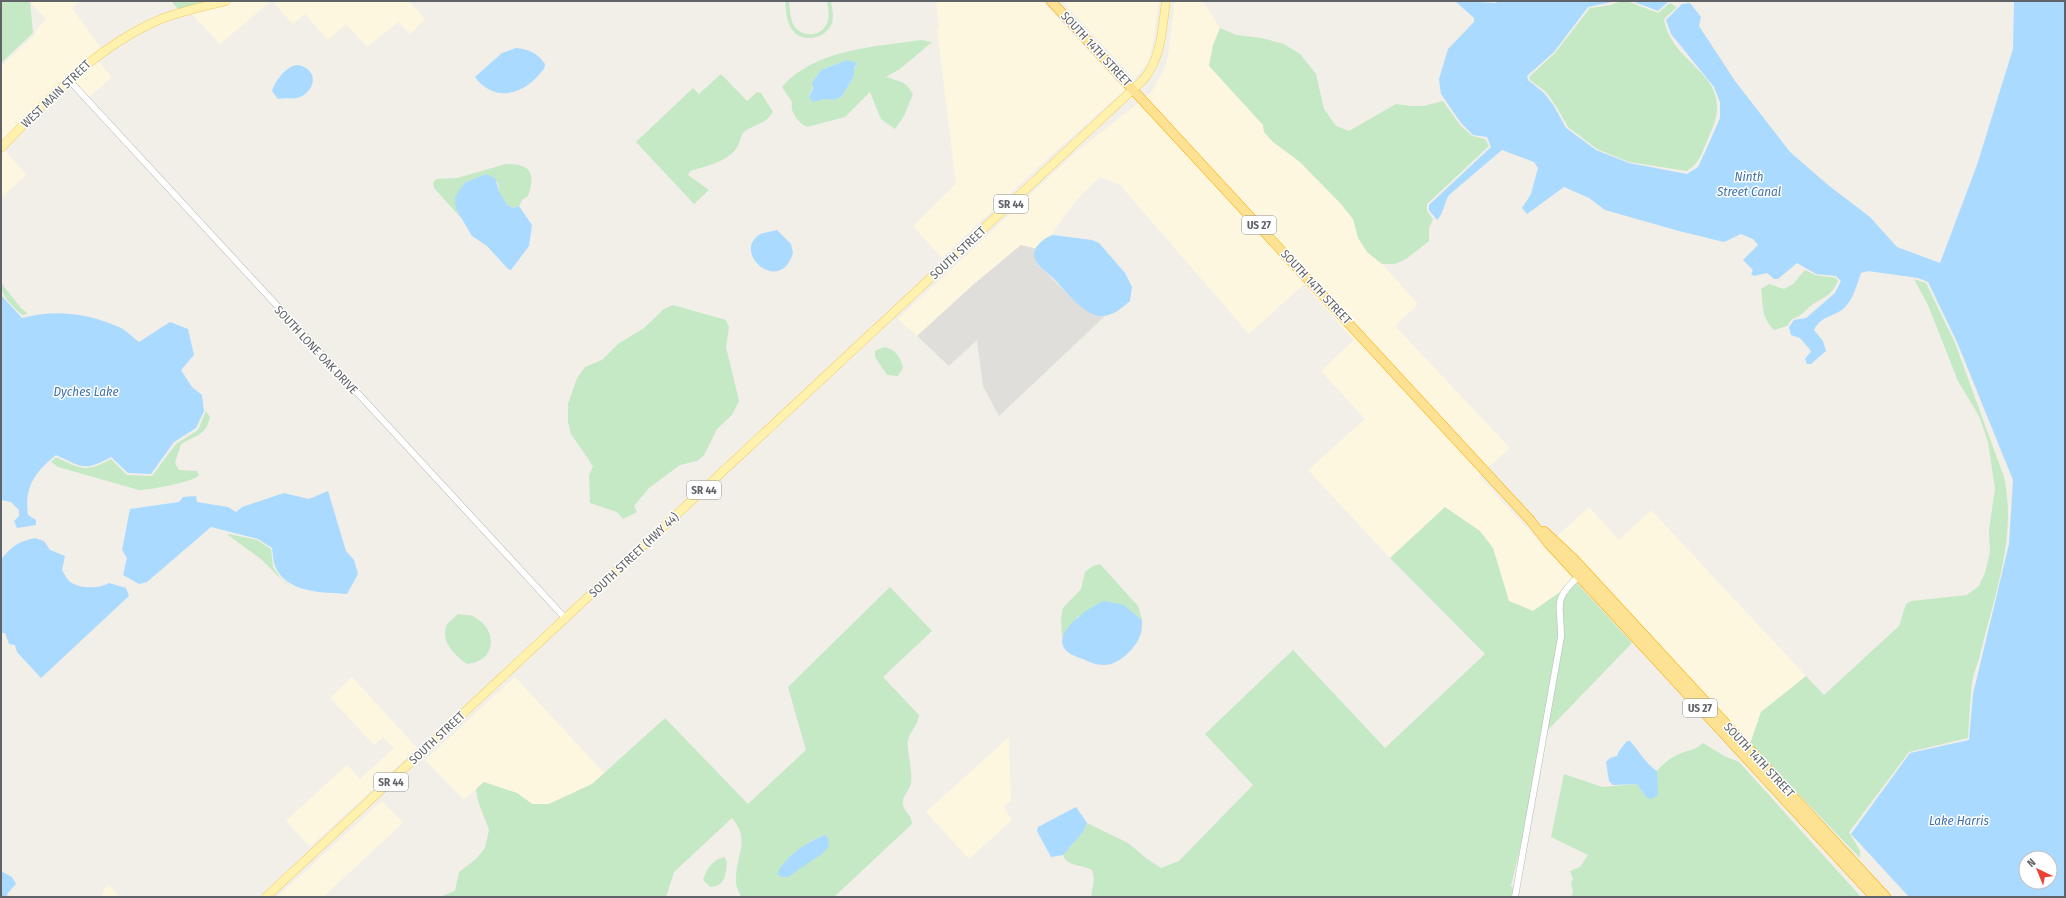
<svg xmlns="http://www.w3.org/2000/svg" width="2066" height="898" viewBox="0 0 2066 898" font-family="'Fira Sans Condensed',sans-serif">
<rect width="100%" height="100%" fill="#f1efe8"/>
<!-- commercial -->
<path fill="#fef7e0" d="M32 1H80L72 8 102 49 1 145V66L35 35V31L46 19 32 4Z
M236 1H271L220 44 191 13Z
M272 1H409L425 19 410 34 398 22 367 47 346 24 328 40 305 14 293 24Z
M936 1H1042L1125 90 1039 166 942 258 913 226 956 184 937 29 939 27Z
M1062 1H1159L1151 53 1147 64 1134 79Z
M1175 1H1203L1220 28 1213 45 1220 77 1263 125 1264 132 1273 142 1300 162 1341 204 1353 219 1367 252 1382 264 1418 304 1395 326 1510 448 1486 469 1144 98 1151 93 1167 63Z
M96 59 112 77 88 98 72 80Z
M1141 101 1483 472 1479 476 1483 481 1573 578 1560 592 1533 611 1509 601 1493 548 1445 507 1390 558 1308 470 1365 419 1321 371 1354 340 1304 284 1249 334 1120 185 1100 177 1078 198 1050 236 1046 237 1037 249 1021 245 974 284 917 336 898 319 1075 153Z
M4 149 26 175 1 198V152Z
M1589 507 1619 540 1651 510 1806 676 1761 712 1750 744 1555 538Z
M352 677 417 748 310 847 286 821 347 765 360 779 394 748 383 737 374 745 330 698Z
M515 677 605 774 592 784 549 804H533L517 793 484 782 464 800 425 760Z
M1009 737 1011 801 1004 807 1012 820 969 859 926 812Z
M382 801 403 823 323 897H277Z
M109 885 120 897H102L104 889Z"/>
<!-- industrial -->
<path fill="#e0deda" d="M1021 245 1037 249 1035 253 1038 265 1080 306 1094 315 1104 317 999 416 983 386 977 340 949 366 917 336 974 284Z"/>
<!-- green -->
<path fill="#c5e8c5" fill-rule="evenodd" d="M1 1H30L33 33 1 63Z
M171 1H215L179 10Z
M785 1H789C790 9 790 19 794 26 802 38 822 37 827 23 830 16 828 8 827 1H831C832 8 834 16 832 23 825 41 798 44 790 26 786 18 786 9 785 1Z
M1621 1H1627L1658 13 1670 3 1677 7 1664 19C1672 69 1740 73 1709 136 1702 151 1702 161 1687 171L1629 162 1597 149 1568 127 1556 106 1546 92 1530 80 1529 77 1555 53 1590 8 1611 5Z
M1220 28 1236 35 1261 38 1284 44 1300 54 1316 74 1324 109 1336 126 1349 131 1396 104 1410 106H1424L1443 101 1460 125 1472 136 1485 139 1489 146 1427 204V211L1433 219 1429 228V241L1406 259 1395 264H1382L1367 252 1358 238 1353 219 1341 204 1300 162 1273 142 1264 132 1263 125 1209 66 1213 45Z
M921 40 932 42 900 69 886 77C900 82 905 80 913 94L904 116 895 129 881 119 870 92 845 117 807 127C798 122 790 113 792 102L782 87C815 49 874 47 921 40ZM847 60 857 66 854 69V76L842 96 835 100 825 99 813 102 809 96 816 77 821 70Z
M721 74 747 101 757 92 761 93 773 112C766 123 758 124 748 129 738 135 742 143 735 150 724 163 706 166 690 171L688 175 709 190 694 204 636 142 693 88 699 94Z
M506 164C531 164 536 173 528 196L522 200 519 206 513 208 507 206 499 191 498 183 486 174 466 182 456 209 462 219 434 188 433 183 436 179 457 178Z
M1805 270 1815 275 1836 278 1838 281C1830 297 1827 295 1813 304 1806 309 1801 317 1792 319L1787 326 1774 330C1760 315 1764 307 1761 289L1769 284 1784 289 1793 284Z
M1914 279 1926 283 1955 343 2004 477C2017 535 1995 594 1981 651 1979 662 1973 673 1972 683 1970 701 1969 720 1968 738L1909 752 1849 832 1860 851V858L1750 744 1761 712 1806 676 1824 695 1899 626 1906 604 1911 601 1967 595 1979 586 1985 573 1990 552 1989 530 1995 489 1988 442 1979 416 1958 381 1928 305Z
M1 283 21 308 28 314 22 315C13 306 1 297 1 283Z
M673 305 726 320 729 327 726 347 739 401 732 415 717 429 704 455 697 461 680 465 649 488 634 506 637 512 623 519 617 512 590 503 589 476 593 466 571 434 568 422V404L577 378 585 367 602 360 618 344 644 328 664 309Z
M884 347C896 350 900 356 903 368L898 376 887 375 875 357V351Z
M206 411 210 417C206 436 196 435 181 444L175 463 179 470 197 471 199 475C195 482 148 490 139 490L58 467 51 462 56 457C80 469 86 473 111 459L127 475 152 476 176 444 198 430Z
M1445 507 1480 531 1493 548 1509 601 1533 611 1560 592 1556 603 1558 636 1523 836 1511 886 1514 890 1513 897H1091L1094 879 1092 870C1081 864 1067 867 1063 855L1083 832 1087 823 1128 843 1146 858 1161 868 1179 861 1253 785 1205 734 1293 650 1385 748 1485 654 1390 558Z
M229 534 257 540 271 549 273 567 280 577 295 590 278 576 262 560 228 535Z
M1100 564 1138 606 1142 620 1124 605 1078 616 1062 637 1061 619 1063 608 1081 589 1085 572 1093 566Z
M1576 582 1632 643 1547 731 1563 637 1561 602 1563 597Z
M890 587 932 631 883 677 919 715C918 725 911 730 908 740 906 749 913 770 911 783 910 791 901 796 903 805 905 813 911 813 912 824L834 897H741C739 892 735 884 736 879 736 854 751 841 732 818L674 872 666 897H440L455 891 459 872 476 859 485 848 489 830 478 801 476 789 484 782 517 793 532 804H549L592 784 665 718 748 804 806 750 788 687ZM824 835 781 867C794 855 807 841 824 835Z
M458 614C464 615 471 614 476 618 499 632 495 662 467 664 455 656 438 639 448 623 451 620 455 617 458 614Z
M1703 743 1724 756 1739 762 1861 897H1571L1573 892 1571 883 1573 879 1570 871 1580 867 1588 855 1551 837 1564 774 1602 787 1637 784 1645 796 1657 792V771C1663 764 1669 759 1677 755 1689 749 1693 752 1703 743Z
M724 857 727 861C726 874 725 887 710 887L703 880C706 870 713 859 724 857Z"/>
<!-- water -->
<path fill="#aadaff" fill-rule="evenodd" d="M1455 1 1496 3 1498 1H1616L1588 7 1554 52 1527 76 1528 80 1544 93 1554 106 1566 128 1596 150 1629 163 1687 174 1698 167 1705 152 1720 118V102L1714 87 1671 34 1666 20 1682 4 1690 3 1701 17 1699 26 1735 81 1790 152 1828 185 1870 217 1897 247 1940 263 1977 165 2013 49 2014 1H2065V897H1909L1851 834 1910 753 1969 740 1973 694 2009 544 2013 480 1957 342 1928 282 1918 278 1868 271 1861 273C1857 284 1853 301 1843 309 1831 318 1821 316 1814 330L1823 341 1826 351 1811 364H1807L1805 359 1811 351 1800 338 1791 335 1789 327 1794 320 1806 318 1835 293 1841 281 1836 276 1816 274 1797 263 1778 279H1774L1767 273 1754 276 1751 274 1753 270 1743 260 1758 245 1753 239 1741 234 1724 242 1679 231 1605 210 1589 198 1564 187 1527 214 1522 208 1531 194 1538 168 1534 162 1502 150 1449 195C1444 203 1444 213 1437 220L1429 210V205L1491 147 1487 137 1473 135 1461 123 1441 94 1439 79 1448 49 1474 22V18ZM2026 858H2050V882H2026Z
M1632 1H1669L1658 11Z
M516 48C528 49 538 53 545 64 545 70 540 73 537 77 518 97 492 100 475 77L502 53Z
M847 60 857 63 854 69V76L842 96 835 100 825 99 813 102 809 97 813 88 812 83 821 70Z
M298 65C318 69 317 89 300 97 293 100 285 97 278 99L272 91C275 81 287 65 298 65Z
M486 174 495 178 499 191 507 205 513 208 519 206 532 225 529 246 511 270 508 269 487 246 472 236 456 209 455 198 460 189 466 182Z
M777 230 791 244 793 253C780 296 732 253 759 235 763 232 771 232 777 230Z
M1053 235 1092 240 1099 243 1125 273 1132 287 1130 301C1123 307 1114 315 1104 316 1085 319 1064 288 1052 277 1046 272 1035 264 1034 256 1033 246 1046 237 1053 235Z
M1 295 22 318C54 309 88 313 119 327 126 330 132 337 139 342L170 322 188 329 194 355 181 370 192 387 202 395 204 411 196 428 174 442 151 474 128 473 111 457C84 472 82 467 56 455 35 472 24 487 28 515L36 520V525L17 528 14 521 19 516V510L11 502 1 500Z
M328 491 346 551 354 560 358 574 347 594C323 592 287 594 275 566 273 561 273 554 272 548L258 539 211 527 147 582 139 584 123 575 127 558 122 550 130 509 179 502 183 497 196 496 197 502 228 507 236 512 242 507 284 493 309 499Z
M35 538 44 541 50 550 65 556 62 570C64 573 66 578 69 581 78 589 100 589 109 583L126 588 129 596 41 678 17 652 15 645 9 644 5 633H1V559C13 546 17 542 35 538Z
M1104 601 1124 605 1142 620C1142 625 1142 632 1140 636 1135 649 1118 666 1103 665 1097 665 1089 662 1083 659 1076 657 1066 653 1063 646 1056 629 1091 606 1104 601Z
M1627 741H1630C1640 752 1645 763 1657 771L1658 796 1650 799 1645 796 1637 784 1613 785 1609 781 1606 762 1610 758 1617 756 1619 751Z
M1076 807 1087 823 1083 832 1063 855 1051 857 1037 831 1038 827Z
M824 835 828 838 829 846 823 853 788 877H782L777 874C785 857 807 842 824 835Z
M1 871 12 877 16 884 7 894 8 897H1Z"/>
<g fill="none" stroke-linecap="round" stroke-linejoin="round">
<!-- minor casing -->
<g stroke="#b5b8bc" stroke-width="7">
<path id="minor" d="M68 79 566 619
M1515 897 1561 637C1561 601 1552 601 1580 575"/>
</g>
<!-- major casing -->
<g stroke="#f2c960" stroke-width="9">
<path id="major" d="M1 148C49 98 95 47 161 19 182 11 204 6 226 1
M266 897 1143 80C1162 58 1162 28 1166 1"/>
</g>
<!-- highway casing -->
<g stroke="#f9ab00" stroke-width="10">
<path id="highway" d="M1051 1 1531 521 1548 543 1874 897
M1544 531 1574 559 1886 897"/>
</g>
<!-- minor -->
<use href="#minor" stroke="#fff" stroke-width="6"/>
<!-- major -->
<use href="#major" stroke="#fff2af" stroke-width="8"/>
<!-- highway -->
<use href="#highway" stroke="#fde293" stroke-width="9"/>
</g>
<g text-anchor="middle" stroke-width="3" stroke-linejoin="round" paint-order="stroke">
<!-- shield labels -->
<g fill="#fff" stroke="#8f9295" stroke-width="1">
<rect x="994" y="195" width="34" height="18" rx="3"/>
<rect x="1242" y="216" width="34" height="18" rx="3"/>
<rect x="687" y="481" width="34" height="18" rx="3"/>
<rect x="1683" y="699" width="34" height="18" rx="3"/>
<rect x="374" y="773" width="34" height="18" rx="3"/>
</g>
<g font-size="11" font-weight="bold" fill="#5f6368">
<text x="1011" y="208">SR 44</text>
<text x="1259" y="229">US 27</text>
<text x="704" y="494">SR 44</text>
<text x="1700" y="712">US 27</text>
<text x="391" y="786">SR 44</text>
</g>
<!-- street labels -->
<g font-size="12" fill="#5f6368" stroke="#fff">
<text transform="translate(1096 49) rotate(47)" y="4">SOUTH 14TH STREET</text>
<text transform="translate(56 94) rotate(-44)" y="4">WEST MAIN STREET</text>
<text transform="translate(958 253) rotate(-43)" y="4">SOUTH STREET</text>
<text transform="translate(1316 287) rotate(47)" y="4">SOUTH 14TH STREET</text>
<text transform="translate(316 350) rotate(47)" y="4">SOUTH LONE OAK DRIVE</text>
<text transform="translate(634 555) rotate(-43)" y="4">SOUTH STREET (HWY 44)</text>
<text transform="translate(437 738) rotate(-43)" y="4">SOUTH STREET</text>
<text transform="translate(1759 760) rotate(47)" y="4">SOUTH 14TH STREET</text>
</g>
<!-- water labels -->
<g font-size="13" font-style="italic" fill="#4174aa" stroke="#fff">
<text x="1749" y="181">Ninth<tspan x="1749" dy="15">Street Canal</tspan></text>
<text x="86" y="396">Dyches Lake</text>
<text x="1959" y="825">Lake Harris</text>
</g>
</g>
<!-- border -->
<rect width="2066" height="898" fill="none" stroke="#5f6368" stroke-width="4"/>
<!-- north arrow -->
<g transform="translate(2038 870) rotate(317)"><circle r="19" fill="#ffffff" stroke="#bfc1c3"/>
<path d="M0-3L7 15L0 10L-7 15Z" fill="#ea4335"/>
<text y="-6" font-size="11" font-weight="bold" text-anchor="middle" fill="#5f6368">N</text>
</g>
</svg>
